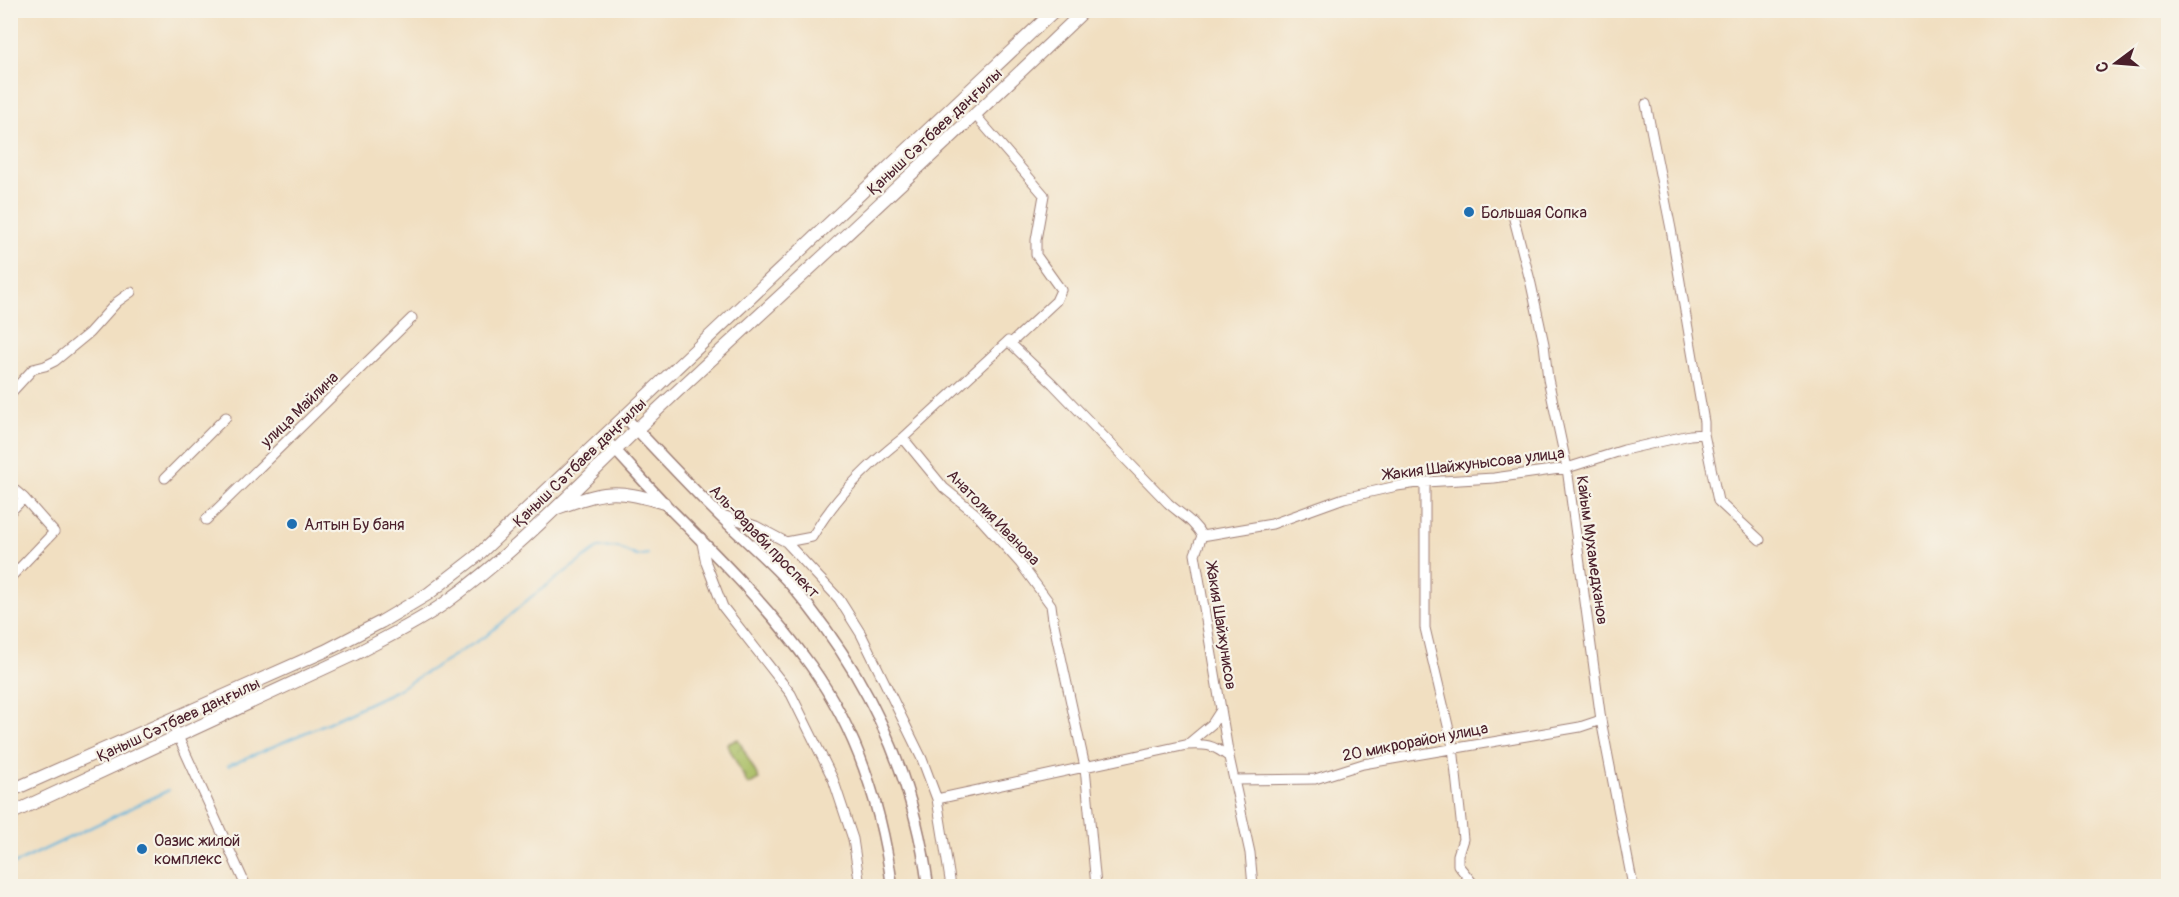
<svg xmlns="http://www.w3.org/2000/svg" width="2179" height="897" viewBox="0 0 2179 897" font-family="Pangolin,sans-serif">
<defs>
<pattern id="park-crowns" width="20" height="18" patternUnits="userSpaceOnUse" patternTransform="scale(1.5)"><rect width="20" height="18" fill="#a9be63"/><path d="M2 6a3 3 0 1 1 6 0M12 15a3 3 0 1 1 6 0" fill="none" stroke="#8c9a52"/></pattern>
</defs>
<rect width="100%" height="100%" fill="#f7f3e8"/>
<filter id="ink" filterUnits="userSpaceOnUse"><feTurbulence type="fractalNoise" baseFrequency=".0167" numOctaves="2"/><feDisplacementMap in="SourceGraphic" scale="12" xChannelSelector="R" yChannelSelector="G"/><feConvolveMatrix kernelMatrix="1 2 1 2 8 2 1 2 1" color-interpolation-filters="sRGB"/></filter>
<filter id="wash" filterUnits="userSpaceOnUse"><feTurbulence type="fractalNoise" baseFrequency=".008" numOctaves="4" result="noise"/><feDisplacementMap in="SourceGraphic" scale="24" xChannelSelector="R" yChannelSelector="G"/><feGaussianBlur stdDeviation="1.35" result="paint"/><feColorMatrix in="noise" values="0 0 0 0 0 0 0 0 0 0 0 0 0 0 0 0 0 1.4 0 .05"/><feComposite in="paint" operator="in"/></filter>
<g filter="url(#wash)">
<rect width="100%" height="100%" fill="#f1dfc1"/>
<!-- park -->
<path fill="url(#park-crowns)" stroke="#7a6e47" stroke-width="1.5" d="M738 739 759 779 748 785 727 744Z"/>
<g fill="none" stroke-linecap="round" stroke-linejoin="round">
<!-- stream -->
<path stroke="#61b4dd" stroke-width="2" d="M228 766 325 724 395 691 486 636 531 597 598 548 617 547 637 556 648 554
M10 866 169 790"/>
</g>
</g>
<g filter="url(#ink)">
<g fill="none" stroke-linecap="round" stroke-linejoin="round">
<!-- minor casing -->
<g stroke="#9e7f76" stroke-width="11">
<path id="minor" d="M976 116 1044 195 1036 240V255L1061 290 1056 301 1011 343
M1514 219 1531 284 1544 344 1548 379 1567 468 1601 720 1633 886
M10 394 33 369 45 366 55 361 89 333 117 302 131 292
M1704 434 1718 501 1760 540
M903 438 1008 341 1053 384 1168 503C1180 514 1194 521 1202 536L1195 554 1229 757 1250 853 1253 886
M165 478 226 417
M1425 482V628L1453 747 1463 839 1458 855V865L1475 886
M10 486 24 498
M10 512 24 498 54 532 10 578
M719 514 756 526 786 542 839 599 861 634 922 759 937 799 951 886
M206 520 412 318
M1202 536 1272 524 1344 498 1397 486 1425 482 1494 478 1567 468 1624 450 1690 435 1704 434V422L1671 229 1646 104
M701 538 706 563 723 607 791 694 833 779 853 839 860 886
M786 542 812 537C834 499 868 465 903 438L944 488 976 514 1020 563 1051 605 1053 620 1085 767 1096 886
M171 721 246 886
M1188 744 1212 724 1221 710
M1234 780 1315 779 1363 764 1580 727 1601 720
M937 799 1186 745C1206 744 1212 744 1229 757"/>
</g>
<!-- tertiary casing -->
<g stroke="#9e7f76" stroke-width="13">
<path id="tertiary" d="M625 417C655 449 685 481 716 512 741 537 768 559 791 585 867 673 913 771 928 886
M603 437C624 459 644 482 665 504 717 556 769 607 811 666 857 731 882 809 892 886"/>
</g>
<!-- secondary casing -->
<g stroke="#9e7f76" stroke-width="14">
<path id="secondary" d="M557 508C604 491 615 488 664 503
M10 791 325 651 381 622 428 594 477 556 1055 10
M10 814 355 654C385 638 417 623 445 603 527 544 595 467 669 399 808 270 948 142 1085 10"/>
</g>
<!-- minor -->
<use href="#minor" stroke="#fff" stroke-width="9"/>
<!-- tertiary -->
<use href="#tertiary" stroke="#fff" stroke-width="10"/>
<!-- secondary -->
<use href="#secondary" stroke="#fff" stroke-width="12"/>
</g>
</g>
<!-- markers -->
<g fill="#1f6fb2" stroke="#f7f3e8" stroke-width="2">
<circle cx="1469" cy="212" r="6"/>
<circle cx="292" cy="524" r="6"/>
<circle cx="142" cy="849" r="6"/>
</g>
<g text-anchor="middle" stroke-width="4.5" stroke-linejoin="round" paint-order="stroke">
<!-- street labels -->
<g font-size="16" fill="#4a1f2b" stroke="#f7f3e8">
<text transform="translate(934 131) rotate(-43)" y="6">Қаныш Сәтбаев даңғылы</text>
<text transform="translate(299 409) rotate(-44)" y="6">улица Майлина</text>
<text transform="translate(579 462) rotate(-44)" y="6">Қаныш Сәтбаев даңғылы</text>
<text transform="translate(1474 463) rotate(-7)" y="6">Жакия Шайжунысова улица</text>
<text transform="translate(994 517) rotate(46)" y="6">Анатолия Иванова</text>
<text transform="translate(765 541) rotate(46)" y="6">Аль-Фараби проспект</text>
<text transform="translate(1593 550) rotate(82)" y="6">Кайым Мухамедханов</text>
<text transform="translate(1222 626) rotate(81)" y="6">Жакия Шайжунисов</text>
<text transform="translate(178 719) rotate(-25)" y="6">Қаныш Сәтбаев даңғылы</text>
<text transform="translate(1415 741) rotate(-11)" y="6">20 микрорайон улица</text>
</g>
<!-- poi labels -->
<g font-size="16" fill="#4a1f2b" stroke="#f7f3e8" text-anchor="start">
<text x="1481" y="218">Большая Сопка</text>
<text x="304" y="530">Алтын Бу баня</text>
<text x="154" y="846">Оазис жилой<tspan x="154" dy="18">комплекс</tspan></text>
</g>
</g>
<!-- margin -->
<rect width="2179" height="897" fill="none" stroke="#f7f3e8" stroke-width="36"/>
<!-- north arrow -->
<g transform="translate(2116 63) rotate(254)" stroke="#f7f3e8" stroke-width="4.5" paint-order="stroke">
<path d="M0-4.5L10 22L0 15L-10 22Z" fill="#4a1f2b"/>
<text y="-9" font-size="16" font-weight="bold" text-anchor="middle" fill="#4a1f2b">С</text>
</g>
</svg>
